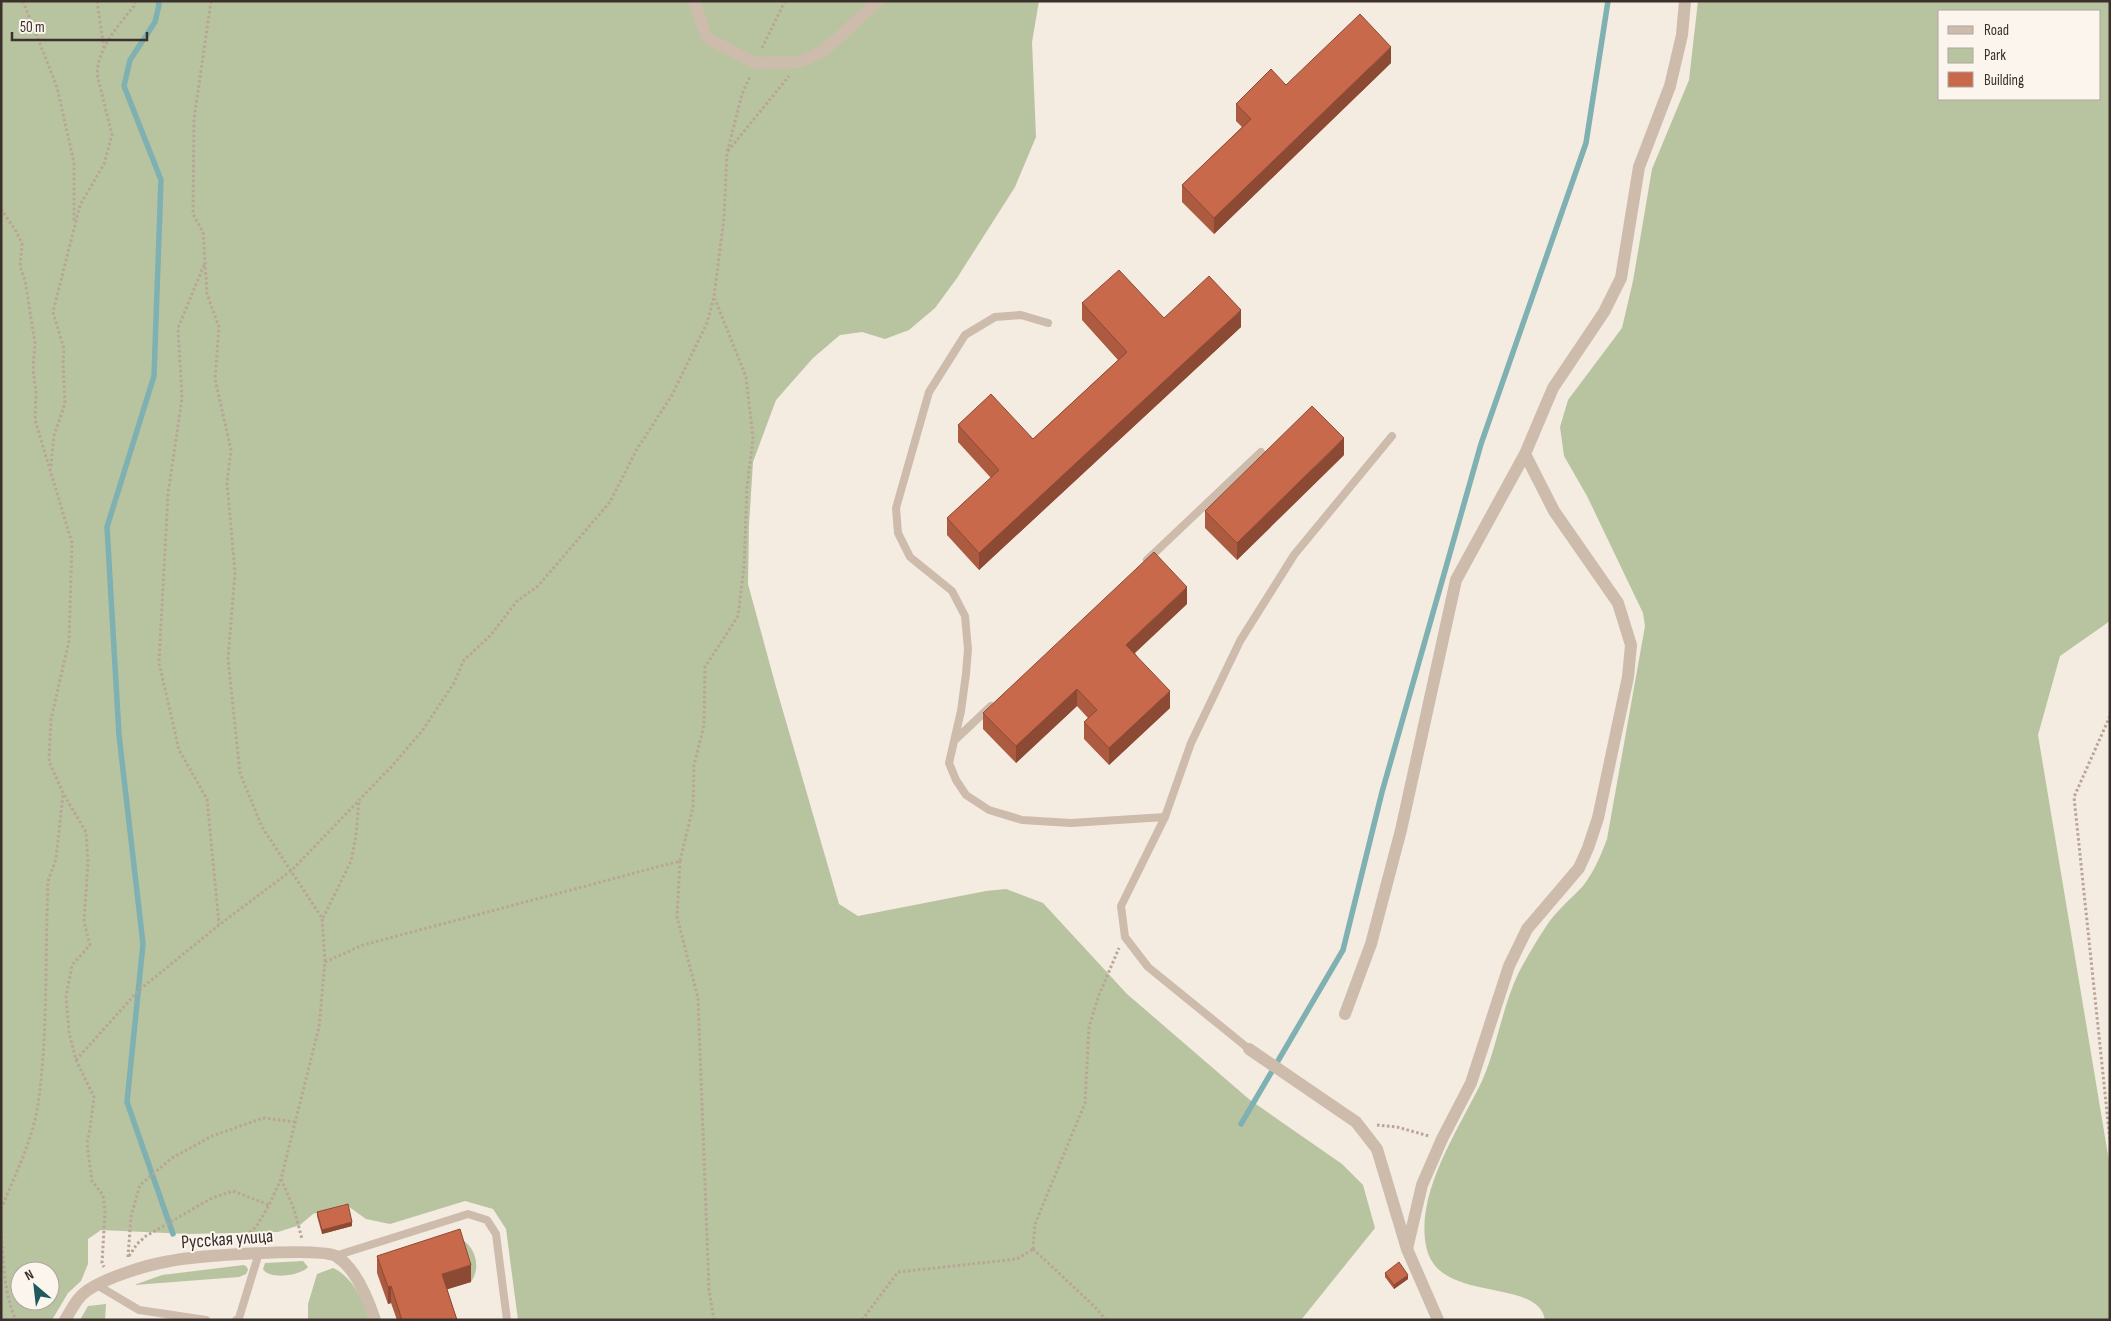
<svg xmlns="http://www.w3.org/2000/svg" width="2111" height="1321" viewBox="0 0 2111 1321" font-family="'Sofia Sans Condensed',sans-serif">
<rect width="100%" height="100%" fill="#f4ebe1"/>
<!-- green -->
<path fill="#b8c4a0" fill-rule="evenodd" d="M1 1H1039L1032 42 1036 137 1015 187 957 278 935 308 909 330 885 339 862 332 840 335 813 358 776 400 753 462 749 525 748 584 776 687 839 904 858 916 986 891 1006 889 1043 903 1127 994 1250 1100 1342 1164 1363 1185 1375 1228 1301 1320H518L506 1229 493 1209 465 1201 390 1224 366 1219 345 1204 313 1214 300 1225 278 1232 188 1234 101 1230 88 1239V1264L81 1281 68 1293 52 1320H1ZM20 1271H50V1301H20Z
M1698 1H2110V621L2060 656 2038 735 2110 1167V1320H1545C1538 1277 1442 1304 1427 1250 1413 1195 1459 1129 1482 1081 1497 1047 1502 1008 1518 974 1527 957 1537 940 1547 925 1557 910 1571 899 1583 886 1594 872 1601 855 1607 839L1645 626 1643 613 1587 496 1564 456 1560 427 1568 400 1622 328 1633 281 1652 169 1689 80ZM2100 11V99H1940V11Z
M457 1237C475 1244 482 1266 471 1282Z
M303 1261 308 1267C300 1276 269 1280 263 1269L265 1263Z
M244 1265 247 1267 248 1270 246 1274 239 1277 134 1285 162 1275Z
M333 1268C352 1276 364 1301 369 1320H308V1304L317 1274Z
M106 1304 105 1320H80L88 1306Z"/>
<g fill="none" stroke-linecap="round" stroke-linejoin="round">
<!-- stream -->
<path stroke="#7fb0b2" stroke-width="5.5" d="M158 1 159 5 155 22 130 60 124 86 161 180 154 376 107 527 119 735 143 944 127 1102 173 1234
M1241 1124 1343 950 1382 792 1481 444 1586 143 1608 1"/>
<!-- path -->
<path stroke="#b9a596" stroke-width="3" stroke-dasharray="2.5 2.5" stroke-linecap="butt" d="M23 1 57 87 74 163V223
M97 1 104 48
M211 1 194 119 193 214 203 232 207 294 219 327 215 379 231 450 227 483 235 572 228 659 240 773 262 827 322 918 325 962 319 1027 281 1179 269 1205 256 1227 241 1239
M762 48 785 1
M728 151 789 76
M1 209 16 231 22 244 20 267 25 280 35 343 33 370 36 392 35 420 72 543 69 641 51 719 49 761 63 793 86 832 88 862 84 922 90 945 72 965 66 997 69 1032 76 1060 94 1097 90 1129 87 1143 92 1181 103 1195 105 1213 102 1263 104 1267
M204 265 178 328 182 398 168 494 159 663 179 750 207 799 219 924
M51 466 54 436 65 403 63 362 64 349 53 312 80 205 104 164 112 135 97 74C98 48 118 26 134 6L135 1
M2110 716 2074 797 2110 1141
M680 861 677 917 698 998 709 1290 714 1320
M323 918 351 861 356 836 359 799
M325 962 363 945 680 861 693 807 694 765 704 725 705 667 738 616 744 567 747 488 753 438 746 377 715 299
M76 1060 138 991 219 925 292 870 392 766 422 731 454 683 464 660 490 636 517 601 538 586 610 502 637 449 672 395 707 323 714 297 724 218 727 153 742 94 750 76
M1377 1125 1397 1127 1429 1136
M281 1179 294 1209 302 1239
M1 1209C16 1173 34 1137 39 1098 48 1027 45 952 48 881L56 859 63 794
M1 1231C4 1260 3 1293 16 1320
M1033 1249 1035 1224 1085 1103 1089 1027 1099 995 1119 948
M1033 1249 1094 1306 1106 1320
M129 1256 137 1244 146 1236 212 1198 233 1191 269 1205
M128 1257 131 1216 140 1185 172 1158 212 1136 263 1118 295 1122
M862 1320 898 1272 1017 1259 1033 1249"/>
<!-- service -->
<path stroke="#cdbbac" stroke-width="8" d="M1048 323 1021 315 995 317 965 335 929 392 896 508 898 533 910 557 952 591 965 616 968 649 966 674 961 711 949 763 956 780 966 795 989 810 1022 820 1071 823 1165 817
M1147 560 1261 452
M956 739 991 706
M1249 1049 1148 967 1125 937 1121 906 1165 817 1191 743 1240 641 1294 555 1392 436
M335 1256 468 1214 487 1220 496 1234 507 1320
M97 1285 139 1310 206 1320
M236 1320 239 1318 259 1253"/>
<!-- minor -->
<path stroke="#cdbbac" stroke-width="12" d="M694 1 707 38 755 63 800 62 825 50 878 1
M1345 1014 1371 944 1401 830 1456 580 1525 454 1553 388 1604 312 1621 278 1639 167 1670 86 1682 35 1685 1
M1249 1049 1356 1122 1377 1149 1407 1249 1438 1320
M1407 1249 1422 1185 1442 1139 1471 1083 1509 966 1527 929 1579 868 1588 848 1598 818 1628 677 1631 645 1618 603 1554 511 1525 454
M65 1320C72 1309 77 1297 88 1290 108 1277 146 1265 170 1261 194 1256 318 1247 336 1256 356 1268 368 1299 375 1320"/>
</g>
<!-- wall -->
<path fill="#ac5a40" d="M1391 63 1214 234 1182 202V185L1242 127 1236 121V104L1286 85Z
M1082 303 1164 318 1241 327 979 570 947 535V518L991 478 958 442V425L1033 439 1118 360 1082 320Z
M1344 455 1237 560 1205 528V511Z
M1187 604 1135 653 1170 708 1109 765 1084 739V722L1088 718 1077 706 1016 763 983 729V713Z
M317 1212 352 1226 322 1234 317 1216Z
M377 1256 471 1282 447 1289 457 1320H397L391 1303 388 1304 377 1273Z
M1385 1273 1408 1279 1394 1289 1385 1277Z"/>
<!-- shaded-wall -->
<path fill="#8c4a34" d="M1391 47V63L1214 234V218Z
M1241 310V327L979 570V553Z
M1344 438V455L1237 560V543Z
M1187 587V604L1126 661V645Z
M1077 689V706L1016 763V746Z
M1170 691V708L1109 765V748Z
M352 1222V1226L322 1234V1230Z
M471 1265V1282L442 1291V1274Z
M1408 1275V1279L1394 1289V1285Z
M391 1286V1303L388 1304V1287Z"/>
<!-- building -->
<path fill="#c8694b" stroke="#8c4a34" d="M1360 14 1391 47 1214 218 1182 185 1251 119 1236 104 1271 69 1286 85Z
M1119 270 1164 318 1209 276 1241 310 979 553 947 518 999 470 958 425 991 394 1033 439 1127 352 1082 303Z
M1312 406 1344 438 1237 543 1205 511Z
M1154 552 1187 587 1126 645 1170 691 1109 748 1084 722 1097 710 1077 689 1016 746 983 713Z
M348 1204 352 1222 322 1230 317 1212Z
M460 1229 471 1265 442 1274 457 1320H402L391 1286 388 1287 377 1256Z
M1399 1262 1408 1275 1394 1285 1385 1273Z"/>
<g text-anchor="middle" stroke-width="4" stroke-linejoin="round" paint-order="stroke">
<!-- street labels -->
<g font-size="19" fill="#3b302b" stroke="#fbf5ee">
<text transform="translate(227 1238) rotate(-4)" y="7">Русская улица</text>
</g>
</g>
<!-- border -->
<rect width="2111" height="1321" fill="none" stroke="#3b302b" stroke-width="5"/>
<!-- legend -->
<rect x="1938" y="10" width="162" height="90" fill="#fbf5ee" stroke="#aea6a0"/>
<rect x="1948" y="26" width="25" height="8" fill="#cdbbac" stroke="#aea6a0"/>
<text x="1984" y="35" font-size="15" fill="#3b302b">Road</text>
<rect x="1948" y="48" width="25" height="15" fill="#b8c4a0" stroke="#aea6a0"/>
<text x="1984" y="60" font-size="15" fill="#3b302b">Park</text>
<rect x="1948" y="72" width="25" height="15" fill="#c8694b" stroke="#aea6a0"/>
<text x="1984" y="85" font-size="15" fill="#3b302b">Building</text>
<!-- north arrow -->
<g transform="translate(35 1286) rotate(332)"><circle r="24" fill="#fbf5ee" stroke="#aea6a0"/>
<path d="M0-4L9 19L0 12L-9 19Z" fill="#1f5a5e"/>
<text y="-8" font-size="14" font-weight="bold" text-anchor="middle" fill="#3b302b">N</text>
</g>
<!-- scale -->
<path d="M12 32v8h135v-8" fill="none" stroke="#3b302b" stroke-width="2.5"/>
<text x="20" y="32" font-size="15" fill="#3b302b" stroke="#fbf5ee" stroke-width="4" paint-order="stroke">50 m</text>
</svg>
